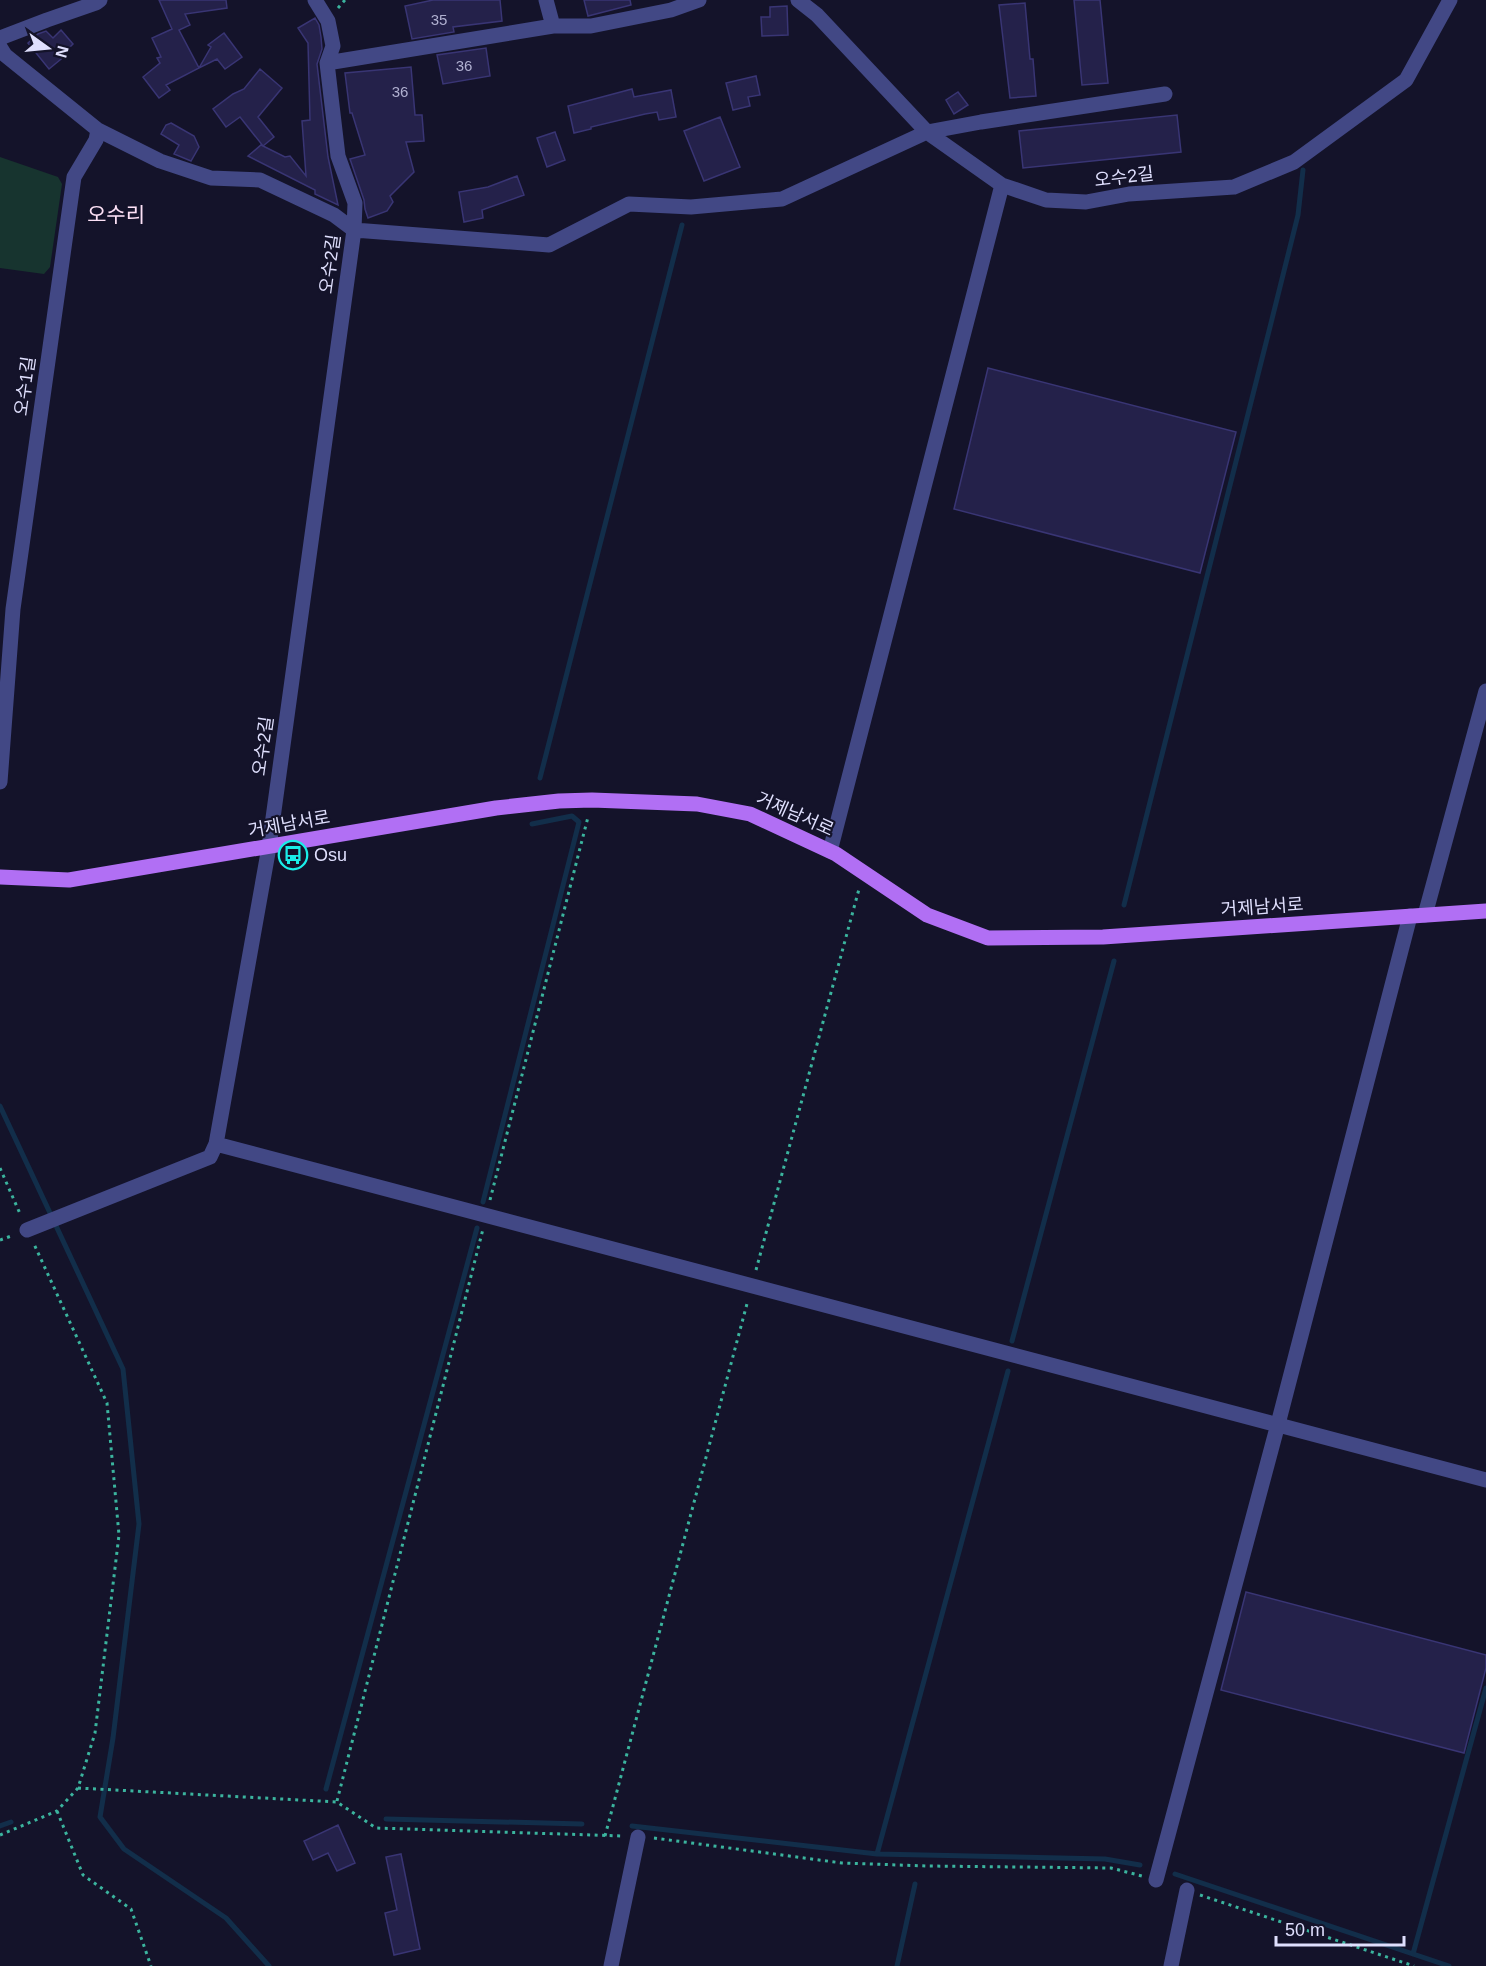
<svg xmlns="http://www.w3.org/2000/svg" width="1486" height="1966" viewBox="0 0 1486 1966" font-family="Helvetica,'Noto Sans KR',sans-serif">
<rect width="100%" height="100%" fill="#14132a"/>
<!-- green -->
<path fill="#17342f" d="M0 157 58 177 62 184 50 267 44 274 0 268Z"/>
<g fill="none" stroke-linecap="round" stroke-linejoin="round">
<!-- stream -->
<path stroke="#122e4a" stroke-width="5" d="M540 778 682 225
M1124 905 1272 319 1298 215 1303 170
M0 1106 123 1369 139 1524 113 1738 100 1817 124 1849 226 1918 269 1966
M483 1202 579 822 572 816 532 824
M1012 1341 1114 961
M326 1789 477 1228
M386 1819 582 1824
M0 1826 11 1822
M632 1826 877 1854 1105 1859 1140 1865
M877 1854 1008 1371
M1175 1874 1449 1966
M1413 1954 1486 1688
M897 1966 915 1884"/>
</g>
<!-- building -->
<path fill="#24214a" stroke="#393574" stroke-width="1.5" d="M159 0H226L227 8 185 14 190 25 179 30 199 68 166 85 170 90 159 98 143 77 160 63 157 58 161 57 152 38 172 29Z
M433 0H500L502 21 453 27 454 32 412 39 405 6Z
M584 0H630L631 5 588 16Z
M1074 0H1100L1108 83 1082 85Z
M1025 3 1030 59H1033L1036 96 1010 98 999 5Z
M787 6 788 35 762 36 761 17H770V7Z
M315 18 319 25 321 37 322 49 317 64 328 157 338 205 315 194V190L248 156 261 145 285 157 290 156 306 176 302 121 310 120 308 43 298 28Z
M61 30 73 44 64 53 66 55 49 69 28 43 38 34 46 31 53 38Z
M224 33 242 57 225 69 217 59 199 68 211 47 208 45Z
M486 48 490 76 443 84 437 55Z
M411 67 415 115H422L424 141 406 142 414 172 390 196 393 202 387 211 368 218 365 209 364 200 350 159 365 155 352 113H350L345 73Z
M260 69 282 88 258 117 274 137 263 146 240 117 226 127 213 109 233 94 244 89Z
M756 76 760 95 748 97 750 106 733 110 726 83Z
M632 89 634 97 671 90 676 117 659 120 657 112 645 114 591 127V129L574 133 568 106Z
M958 92 968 105 954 114 946 100Z
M1177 115 1181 152 1023 168 1019 131Z
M720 117 740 167 704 181 684 131Z
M171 123 194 136 199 147 191 161 174 154 179 145 161 134 166 125Z
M555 132 565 160 547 167 537 138Z
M517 176 524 195 482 210 483 218 464 222 459 192 488 187Z
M988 368 1236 432 1200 573 954 509Z
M1246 1592 1486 1655V1668L1464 1753 1221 1690Z
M338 1825 355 1863 337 1871 328 1853 313 1860 304 1841Z
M401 1854 420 1949 394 1955 385 1913 397 1910 386 1857Z"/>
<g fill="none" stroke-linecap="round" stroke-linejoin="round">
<!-- path -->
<path stroke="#3bb49e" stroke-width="3" stroke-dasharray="3 4.5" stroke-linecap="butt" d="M338 8 345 0
M0 1168 21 1216
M490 1200 588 817
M0 1240 14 1235
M756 1270 859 889
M78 1788 337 1802 376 1828 623 1836
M337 1801 483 1229
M57 1811 83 1875 131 1909 151 1966
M0 1835 57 1811 78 1788 95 1733 119 1535 107 1403 34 1244
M605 1836 748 1300
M654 1838 842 1863 927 1866 1111 1868 1142 1876
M1200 1895 1414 1966"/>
<!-- minor -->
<path stroke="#424885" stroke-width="15" d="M315 0 328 21 333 46 327 63
M546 0 553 26
M798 0 817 15 927 132 1002 185 1046 200 1086 202 1129 194 1234 187 1294 162 1406 80 1450 0
M0 38 47 20 96 3 100 0
M0 47 5 55 98 130 96 140 74 177 13 609 0 782
M98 130 160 161 211 178 260 180 334 215 354 230 549 245 629 204 691 207 782 199 927 132 981 122 1165 94
M830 851 1002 185
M1425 915 1486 691
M216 1144 1486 1480
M27 1230 210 1157 216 1144 269 847 354 230 355 203 338 156 327 63 553 26H591L671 10 699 0
M1156 1880 1278 1424 1410 916
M611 1966 638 1837
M1171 1966 1187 1890"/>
<!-- major -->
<path stroke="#b16ff4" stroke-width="15" d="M0 877 69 880 496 808 559 801 592 800 697 804 750 814 836 854 927 915 988 938 1103 937 1486 911"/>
</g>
<!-- icons -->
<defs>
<g id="bus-ring" transform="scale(1.5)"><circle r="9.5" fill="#14132a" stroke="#1aede8" stroke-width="1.5"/><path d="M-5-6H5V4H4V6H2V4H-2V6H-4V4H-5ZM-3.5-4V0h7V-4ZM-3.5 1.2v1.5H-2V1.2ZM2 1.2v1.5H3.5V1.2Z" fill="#1aede8"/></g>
</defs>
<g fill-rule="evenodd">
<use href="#bus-ring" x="293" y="855"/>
</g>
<g text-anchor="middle" stroke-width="4.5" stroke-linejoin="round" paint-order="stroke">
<!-- number labels -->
<g font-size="15" fill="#b0b0d0">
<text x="439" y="25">35</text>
<text x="464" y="71">36</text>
<text x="400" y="97">36</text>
</g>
<!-- street labels -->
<g font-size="18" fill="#dfdffd" stroke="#14132a">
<text transform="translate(1124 177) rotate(-7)" y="6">오수2길</text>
<text transform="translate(330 264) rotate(-82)" y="6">오수2길</text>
<text transform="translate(25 386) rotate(-82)" y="6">오수1길</text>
<text transform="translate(263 746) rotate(-82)" y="6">오수2길</text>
<text transform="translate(795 814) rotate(24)" y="6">거제남서로</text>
<text transform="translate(289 824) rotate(-10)" y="6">거제남서로</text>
<text transform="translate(1262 907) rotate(-4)" y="6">거제남서로</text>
</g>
<!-- poi labels -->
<g font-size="18" fill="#dfdffd" stroke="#14132a" text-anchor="start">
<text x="314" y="861">Osu</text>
</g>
<!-- quarter labels -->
<g font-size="21" fill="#fde1f6" stroke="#14132a">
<text x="116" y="222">오수리</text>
</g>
</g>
<!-- north arrow -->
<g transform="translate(48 48) rotate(105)" stroke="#14132a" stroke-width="4.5" paint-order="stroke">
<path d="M0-4.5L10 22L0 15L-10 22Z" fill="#dfdffd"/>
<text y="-9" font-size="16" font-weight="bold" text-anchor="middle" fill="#dfdffd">N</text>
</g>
<!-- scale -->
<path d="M1276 1936v9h128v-9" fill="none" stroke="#dfdffd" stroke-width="3"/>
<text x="1285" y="1936" font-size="18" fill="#dfdffd" stroke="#14132a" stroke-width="4.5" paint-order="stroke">50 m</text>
</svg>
